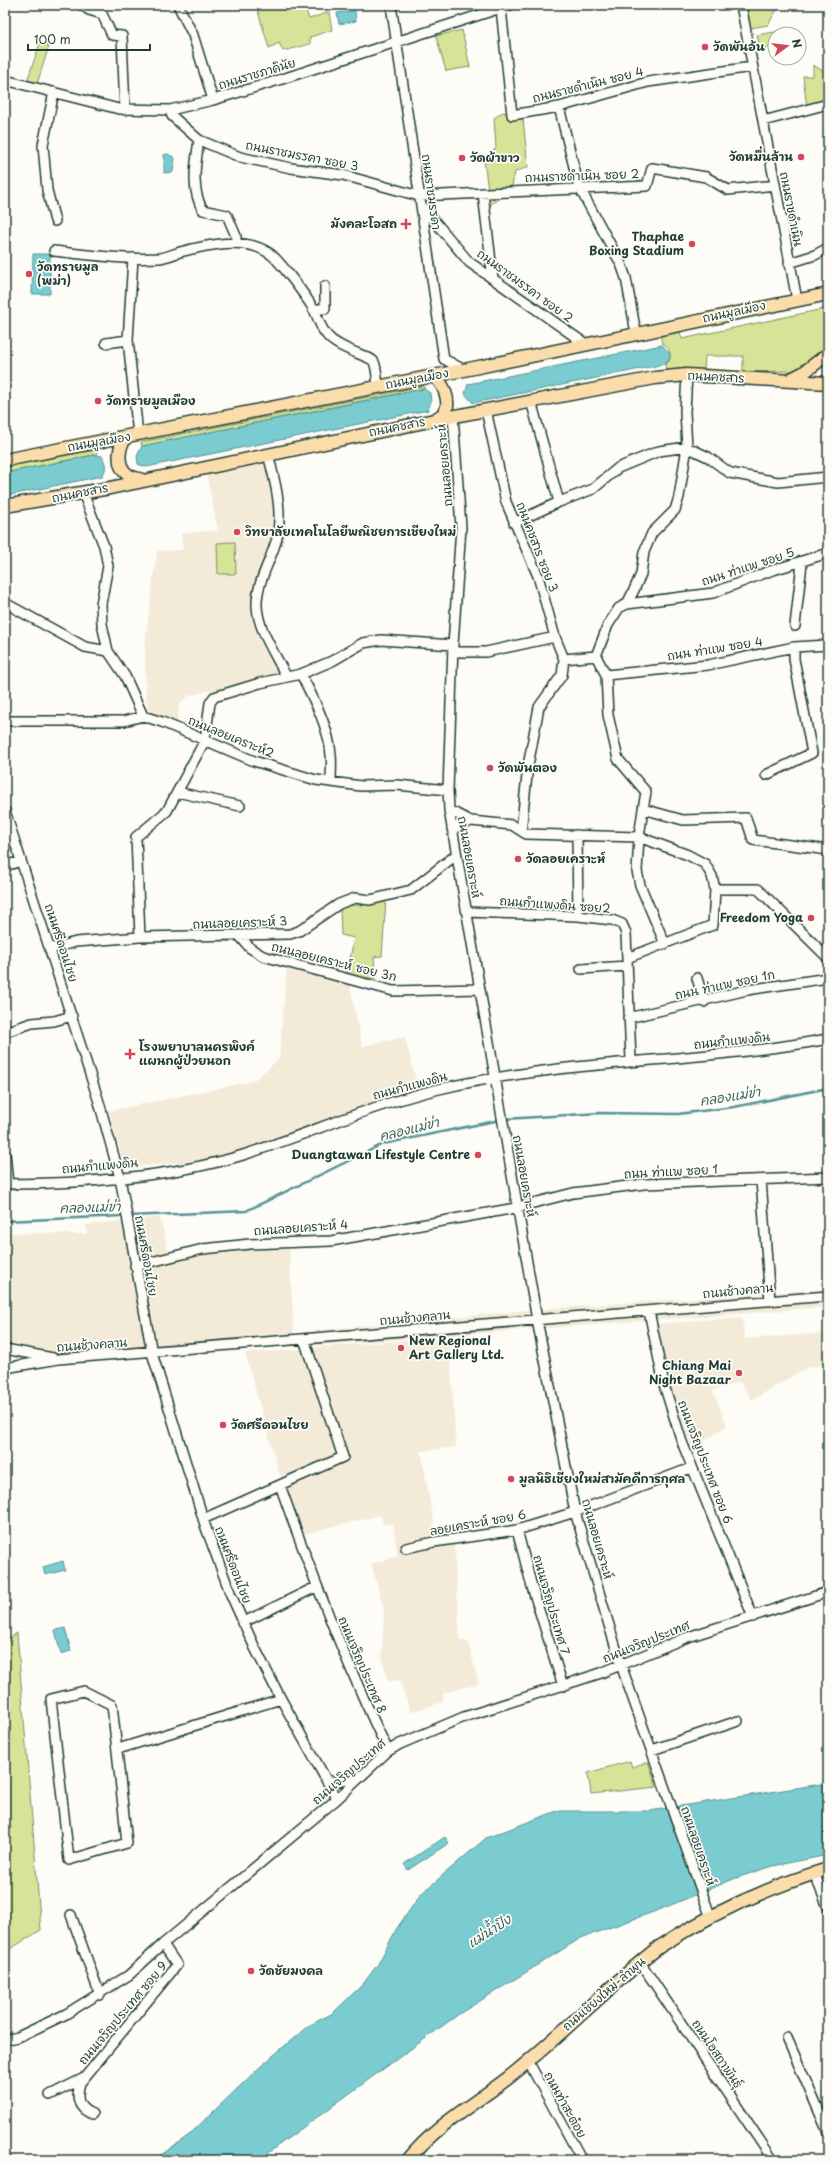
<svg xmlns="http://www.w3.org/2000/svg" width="833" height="2165" viewBox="0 0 833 2165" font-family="'Playpen Sans','Playpen Sans Thai',sans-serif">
<rect width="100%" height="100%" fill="#fdfcf7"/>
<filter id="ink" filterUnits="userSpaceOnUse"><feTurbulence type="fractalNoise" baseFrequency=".025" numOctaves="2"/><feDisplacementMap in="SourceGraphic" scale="8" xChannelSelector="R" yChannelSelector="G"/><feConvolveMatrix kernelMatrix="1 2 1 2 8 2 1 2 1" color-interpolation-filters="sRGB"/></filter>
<g filter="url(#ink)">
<!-- built -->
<path fill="#f3ebd8" d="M266 461 275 491 276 519 272 544 254 600 258 637 279 674 246 684 190 695 179 703 177 723 148 711 146 696 145 642 157 551 183 550 181 534 218 530 206 473Z
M287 968 350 985 362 1046 405 1037 418 1090 384 1100 242 1149 204 1160 125 1168 109 1111 253 1081 279 1059Z
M160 1217 170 1259 205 1251 289 1245 294 1337 55 1353 5 1342V1233L87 1234 86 1225Z
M828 1289V1307L299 1347 300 1332 540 1309Z
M742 1317 745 1339 828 1333V1364L806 1368 752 1400 740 1382 713 1391 727 1426 693 1448 667 1382 657 1324Z
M449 1337 456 1447 421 1451 438 1546 454 1542 460 1640 468 1642 479 1684 443 1693V1702L411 1712 399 1680 388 1682 382 1657 384 1609 371 1564 398 1556 393 1523 383 1525 381 1515 303 1534 284 1488 346 1462 308 1348Z
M304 1349 338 1448V1457L281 1479 245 1353Z"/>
<!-- green -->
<path fill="#d7e497" stroke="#7b9066" d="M256 5H304L309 19 329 12 332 30 310 37V44L283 51 279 43 269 48Z
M779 6 768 25 750 28 746 8Z
M462 30 470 67 446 71 436 36Z
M781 31V34H775V57L771 48H760L757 35Z
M40 43 49 46 37 84 27 81Z
M813 65 825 72 828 70V101L807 108 803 76H813Z
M503 112 523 119 528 167 515 172 511 190 490 205 484 160 496 148 494 118Z
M828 308V348L804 368 794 371 743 372V356H705L704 372 683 368 666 371 665 365 670 360C671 352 669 348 662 343L660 336 680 332 682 339Z
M424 386 425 388 142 446 141 442Z
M96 450 97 454 5 473V467Z
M235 542 236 574H218L217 543Z
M386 899 382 956 374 957 376 979 347 975 354 938 341 935 340 906 359 905Z
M17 1633 41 1930 10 1949 5 2011V1641Z
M630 1761 632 1767 648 1762 657 1787 591 1794 588 1773Z"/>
<!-- water -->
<path fill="#7accd1" stroke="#569392" d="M355 11 356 21 339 24 337 13Z
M168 154 175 158 173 172 164 173V155Z
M33 254H50V294H32Z
M662 345 670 354 669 360 665 364 473 403 465 394 468 384Z
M424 389 430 393 431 402 428 410 146 467 138 464 137 456 142 446Z
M95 455 102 456C106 464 107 469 102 476L5 496V473Z
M63 1561 65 1570 45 1575 43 1567Z
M65 1628 71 1651 61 1654 55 1630Z
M828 1783V1855L773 1866 736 1878 659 1910 581 1938 459 2014 258 2160H154L189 2135 260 2067 308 2026 333 2013 363 1984 378 1964 397 1928 421 1894 486 1838 557 1811H649Z
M445 1837 449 1843 408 1870 404 1864Z"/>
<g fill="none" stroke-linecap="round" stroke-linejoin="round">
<!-- stream -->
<path stroke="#569392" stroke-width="2.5" d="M505 1119 600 1113 678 1114 734 1107 828 1088
M129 1216 246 1211 383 1144 500 1120
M5 1221 124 1216"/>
<!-- minor casing -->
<g stroke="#1f3d34" stroke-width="12">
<path id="minor" d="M82 5 89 10 102 14 112 35 122 36 125 110
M178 5 193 35 213 100
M391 5 444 359 464 370
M741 5 797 300
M501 8 512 115 559 107 648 82 752 67
M5 80 119 109 170 110 213 100 279 80 510 5
M54 92 43 145 47 190 55 221
M559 107 579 187 621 264 626 278 636 333
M170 110 172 116 199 140 240 157 291 168 343 175 419 196 647 186 652 168 706 177 728 190 775 185
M763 121 828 104
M199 140C196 162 190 189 203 210L227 215 236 236V243
M483 193 493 279
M421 205 469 262 587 345
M54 251C89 255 125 260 160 258 167 257 174 254 180 252 207 245 244 236 269 253 278 258 308 299 314 310 318 317 320 327 326 334 336 349 371 356 374 362 377 369 377 379 378 386
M133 258 128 340 138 435
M789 263 815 255 828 248
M313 309H325V286
M106 343 128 340
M531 401 559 502
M486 410 506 502 538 576 555 637 564 659 596 656
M453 416 461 527 453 645 448 790 449 810 537 1320 575 1512 621 1665 711 1918
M268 454C275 481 283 510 277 538 271 561 256 583 257 606 258 630 276 655 286 676
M83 493 104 546 108 566 101 604 102 624 108 651 125 676 143 716
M514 523 559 502 593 489 618 468 659 451 687 447 708 457 730 473 778 482 828 477
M5 603 85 647 108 651
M627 604 713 593 770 571 828 553
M795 626 802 563
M453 652H486L555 637
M596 656 606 675 608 715 618 759 646 792 643 809 683 820 746 818 753 840 828 850
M596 656 608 625 619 608 627 604 634 590 641 574 644 552 652 533 675 510 679 497 687 447 685 412 687 375
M301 674C313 698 329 727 331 755 332 764 331 773 331 782
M606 675 708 665 794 647 828 645
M5 721H124L143 716 162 722 254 761 316 780 361 786 397 785 448 790
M766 775 812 753 794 659V647
M177 792 240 806
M643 809 639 837 637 871 640 885 665 944
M449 810 471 821 512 825 526 834 639 837 688 855 705 864 712 876 715 889 713 925 627 958
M5 811 99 1102 120 1178 152 1353 206 1528 231 1595 255 1648 281 1699 337 1799
M452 829 471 821
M521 831 528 766 539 707 562 675 564 659
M577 835 578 916
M5 866 21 861
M715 889H758L828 958
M467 912 578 916 612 920 622 924 626 933 631 1061
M239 935 250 948 263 956 393 991 480 989
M140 937 136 837 167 811 205 740 210 703 214 697 260 683 301 674 332 661 363 643 381 640 453 645
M50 949 76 942 140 937 290 934 299 931 339 904 355 898 370 900 411 890 456 855
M581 969 627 966
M697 978 704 1002
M628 1018 747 990 828 978
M5 1032 32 1023 54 1021 72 1016
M5 1153 8 1184
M761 1180 770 1301
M5 1184C80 1184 172 1177 243 1155 309 1134 371 1105 439 1089 567 1059 699 1063 828 1039
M135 1266 203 1249 250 1244 331 1241 510 1209 573 1193 644 1184 828 1177
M649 1311 664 1385 682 1442 753 1617
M5 1349 53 1358
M5 1368 58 1359 828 1296
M280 1485C312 1576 346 1664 388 1751
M203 1519 343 1457 304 1339
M517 1530 532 1587 563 1686
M406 1548 434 1542 517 1530 575 1512 691 1468
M242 1623 316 1587
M84 1691 112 1705 127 1843 69 1860 51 1699Z
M118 1749 281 1699
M652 1750 738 1721
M326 1780 335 1782 361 1775
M814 1873 828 1907
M71 1915 100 1995
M640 1962 773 2160
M787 2038 828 2132
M5 2040 18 2037 66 2014 129 1975 163 1944 337 1799 388 1751 400 1744 464 1717 601 1673 685 1638 828 1592
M528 2061 582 2160
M50 2095 84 2078
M92 2114C77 2108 76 2097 80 2083L177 1965 163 1944"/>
</g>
<!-- major casing -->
<g stroke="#1f3d34" stroke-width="15">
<path id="major" d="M428 377H434C443 382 450 400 446 410 444 415 440 416 436 419
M791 379 803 373 828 354
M127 437C118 445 116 466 127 474 131 478 137 478 142 480
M5 460 464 370 828 294
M5 506 110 488 434 420 655 378 687 375 828 383
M408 2160C436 2125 473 2105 508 2078 560 2037 606 1988 659 1947 710 1914 769 1887 828 1869"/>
</g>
<!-- minor -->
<use href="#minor" stroke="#fdfcf7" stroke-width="9"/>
<!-- major -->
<use href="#major" stroke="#fbddab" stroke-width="12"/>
</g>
</g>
<!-- markers -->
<g fill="#d1495b" stroke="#fdfcf7" stroke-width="1.5">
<circle cx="705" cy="47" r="4"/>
<circle cx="801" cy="157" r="4"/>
<circle cx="462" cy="158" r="4"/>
<path d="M404 218h4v4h4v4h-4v4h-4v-4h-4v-4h4z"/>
<circle cx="692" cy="244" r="4"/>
<circle cx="29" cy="274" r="4"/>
<circle cx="98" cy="401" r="4"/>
<circle cx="237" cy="532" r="4"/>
<circle cx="490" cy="768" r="4"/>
<circle cx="518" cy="859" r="4"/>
<circle cx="811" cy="918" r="4"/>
<path d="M128 1048h4v4h4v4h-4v4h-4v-4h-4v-4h4z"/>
<circle cx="478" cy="1155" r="4"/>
<circle cx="401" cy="1348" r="4"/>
<circle cx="739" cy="1373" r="4"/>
<circle cx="223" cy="1425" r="4"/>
<circle cx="511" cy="1479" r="4"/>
<circle cx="251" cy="1971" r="4"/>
</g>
<g text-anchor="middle" stroke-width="3.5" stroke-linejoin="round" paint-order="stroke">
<!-- poi labels -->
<g font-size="12" font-weight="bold" fill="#1f3d34" stroke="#fdfcf7" text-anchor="start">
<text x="713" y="51">วัดพันอ้น</text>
<text x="793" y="161" text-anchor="end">วัดหมื่นล้าน</text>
<text x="470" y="162">วัดผ้าขาว</text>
<text x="397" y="228" text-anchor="end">มังคละโอสถ</text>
<text x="684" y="241" text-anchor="end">Thaphae<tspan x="684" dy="14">Boxing Stadium</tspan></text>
<text x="37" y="271">วัดทรายมูล<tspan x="37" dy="14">(พม่า)</tspan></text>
<text x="106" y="405">วัดทรายมูลเมือง</text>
<text x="245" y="536">วิทยาลัยเทคโนโลยีพณิชยการเชียงใหม่</text>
<text x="498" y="772">วัดพันตอง</text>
<text x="526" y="863">วัดลอยเคราะห์</text>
<text x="803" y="922" text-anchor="end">Freedom Yoga</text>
<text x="139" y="1051">โรงพยาบาลนครพิงค์<tspan x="139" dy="14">แผนกผู้ป่วยนอก</tspan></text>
<text x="470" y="1159" text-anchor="end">Duangtawan Lifestyle Centre</text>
<text x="409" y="1345">New Regional<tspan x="409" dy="14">Art Gallery Ltd.</tspan></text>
<text x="731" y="1370" text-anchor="end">Chiang Mai<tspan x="731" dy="14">Night Bazaar</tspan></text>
<text x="231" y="1429">วัดศรีดอนไชย</text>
<text x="519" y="1483">มูลนิธิเชียงใหม่สามัคคีการกุศล</text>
<text x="259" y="1975">วัดชัยมงคล</text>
</g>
<!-- street labels -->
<g font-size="12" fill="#1f3d34" stroke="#fdfcf7">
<text transform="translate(257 74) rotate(-17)" y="4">ถนนราชภาคินัย</text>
<text transform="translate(588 85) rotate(-14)" y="4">ถนนราชดำเนิน ซอย 4</text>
<text transform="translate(302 156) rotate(11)" y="4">ถนนราชมรรคา ซอย 3</text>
<text transform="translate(582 176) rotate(-2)" y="4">ถนนราชดำเนิน ซอย 2</text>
<text transform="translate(431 192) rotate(82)" y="4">ถนนราชมรรคา</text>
<text transform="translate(791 209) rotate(79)" y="4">ถนนราชดำเนิน</text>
<text transform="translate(525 286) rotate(36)" y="4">ถนนราชมรรคา ซอย 2</text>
<text transform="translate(734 312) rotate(-12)" y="4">ถนนมูลเมือง</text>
<text transform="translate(716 377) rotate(3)" y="4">ถนนคชสาร</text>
<text transform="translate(417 379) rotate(-11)" y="4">ถนนมูลเมือง</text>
<text transform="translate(397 427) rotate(-11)" y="4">ถนนคชสาร</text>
<text transform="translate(99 442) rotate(-10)" y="4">ถนนมูลเมือง</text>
<text transform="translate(445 465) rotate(-95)" y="4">ถนนลอยเคราะห์</text>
<text transform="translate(80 493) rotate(-11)" y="4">ถนนคชสาร</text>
<text transform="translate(537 547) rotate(69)" y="4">ถนนคชสาร ซอย 3</text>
<text transform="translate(748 567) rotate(-18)" y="4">ถนน ท่าแพ ซอย 5</text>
<text transform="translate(715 649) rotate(-9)" y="4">ถนน ท่าแพ ซอย 4</text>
<text transform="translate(231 737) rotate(22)" y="4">ถนนลอยเคราะห์2</text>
<text transform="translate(469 857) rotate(80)" y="4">ถนนลอยเคราะห์</text>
<text transform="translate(555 905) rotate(4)" y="4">ถนนกำแพงดิน ซอย2</text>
<text transform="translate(240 923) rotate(-2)" y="4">ถนนลอยเคราะห์ 3</text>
<text transform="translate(61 943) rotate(72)" y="4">ถนนศรีดอนไชย</text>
<text transform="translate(334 962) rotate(14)" y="4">ถนนลอยเคราะห์ ซอย 3ก</text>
<text transform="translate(725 985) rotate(-12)" y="4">ถนน ท่าแพ ซอย 1ก</text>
<text transform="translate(732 1041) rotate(-6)" y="4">ถนนกำแพงดิน</text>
<text transform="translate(410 1086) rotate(-15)" y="4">ถนนกำแพงดิน</text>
<text transform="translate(100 1166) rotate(-5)" y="4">ถนนกำแพงดิน</text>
<text transform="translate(671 1172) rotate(-3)" y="4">ถนน ท่าแพ ซอย 1</text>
<text transform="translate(524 1176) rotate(80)" y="4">ถนนลอยเคราะห์</text>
<text transform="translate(301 1228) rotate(-4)" y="4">ถนนลอยเคราะห์ 4</text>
<text transform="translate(146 1256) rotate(80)" y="4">ถนนศรีดอนไชย</text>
<text transform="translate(738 1291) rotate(-5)" y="4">ถนนช้างคลาน</text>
<text transform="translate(415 1318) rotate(-5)" y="4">ถนนช้างคลาน</text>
<text transform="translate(92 1345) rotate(-4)" y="4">ถนนช้างคลาน</text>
<text transform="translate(705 1462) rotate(69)" y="4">ถนนเจริญประเทศ ซอย 6</text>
<text transform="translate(478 1523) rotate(-10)" y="4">ลอยเคราะห์ ซอย 6</text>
<text transform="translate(597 1539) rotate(74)" y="4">ถนนลอยเคราะห์</text>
<text transform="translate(233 1565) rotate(69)" y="4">ถนนศรีดอนไชย</text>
<text transform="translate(551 1605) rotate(74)" y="4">ถนนเจริญประเทศ 7</text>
<text transform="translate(646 1642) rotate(-22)" y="4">ถนนเจริญประเทศ</text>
<text transform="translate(362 1665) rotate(67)" y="4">ถนนเจริญประเทศ 8</text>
<text transform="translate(349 1772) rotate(-41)" y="4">ถนนเจริญประเทศ</text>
<text transform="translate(698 1846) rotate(71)" y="4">ถนนลอยเคราะห์</text>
<text transform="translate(604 1994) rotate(-41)" y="4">ถนนเชียงใหม่-ลำพูน</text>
<text transform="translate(123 2013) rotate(-50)" y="4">ถนนเจริญประเทศ ซอย 9</text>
<text transform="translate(717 2054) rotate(56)" y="4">ถนนโอสถาพันธุ์</text>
<text transform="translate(565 2105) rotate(61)" y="4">ถนนท่าสะต๋อย</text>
</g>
<!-- water labels -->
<g font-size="13" font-style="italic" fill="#36615b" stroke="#fdfcf7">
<text transform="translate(730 1096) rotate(-9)" y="5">คลองแม่ข่า</text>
<text transform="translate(409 1129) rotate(-14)" y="5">คลองแม่ข่า</text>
<text transform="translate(90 1207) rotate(-2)" y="5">คลองแม่ข่า</text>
<text transform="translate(489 1931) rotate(-33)" y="5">แม่น้ำปิง</text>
</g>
</g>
<!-- margin -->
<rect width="833" height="2165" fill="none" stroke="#fdfcf7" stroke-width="20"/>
<rect x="10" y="10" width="813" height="2145" fill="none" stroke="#1f3d34" stroke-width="1.5" filter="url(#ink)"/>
<!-- north arrow -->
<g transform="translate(787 46) rotate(75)"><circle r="19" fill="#fdfcf7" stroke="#a4b0a9"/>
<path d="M0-3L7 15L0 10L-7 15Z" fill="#d1495b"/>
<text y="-6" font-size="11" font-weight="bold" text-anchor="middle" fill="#1f3d34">N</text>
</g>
<!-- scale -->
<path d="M28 44v6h122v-6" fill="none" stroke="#1f3d34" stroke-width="2"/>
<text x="34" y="44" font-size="12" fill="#1f3d34" stroke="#fdfcf7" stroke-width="3" paint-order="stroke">100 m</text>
</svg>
